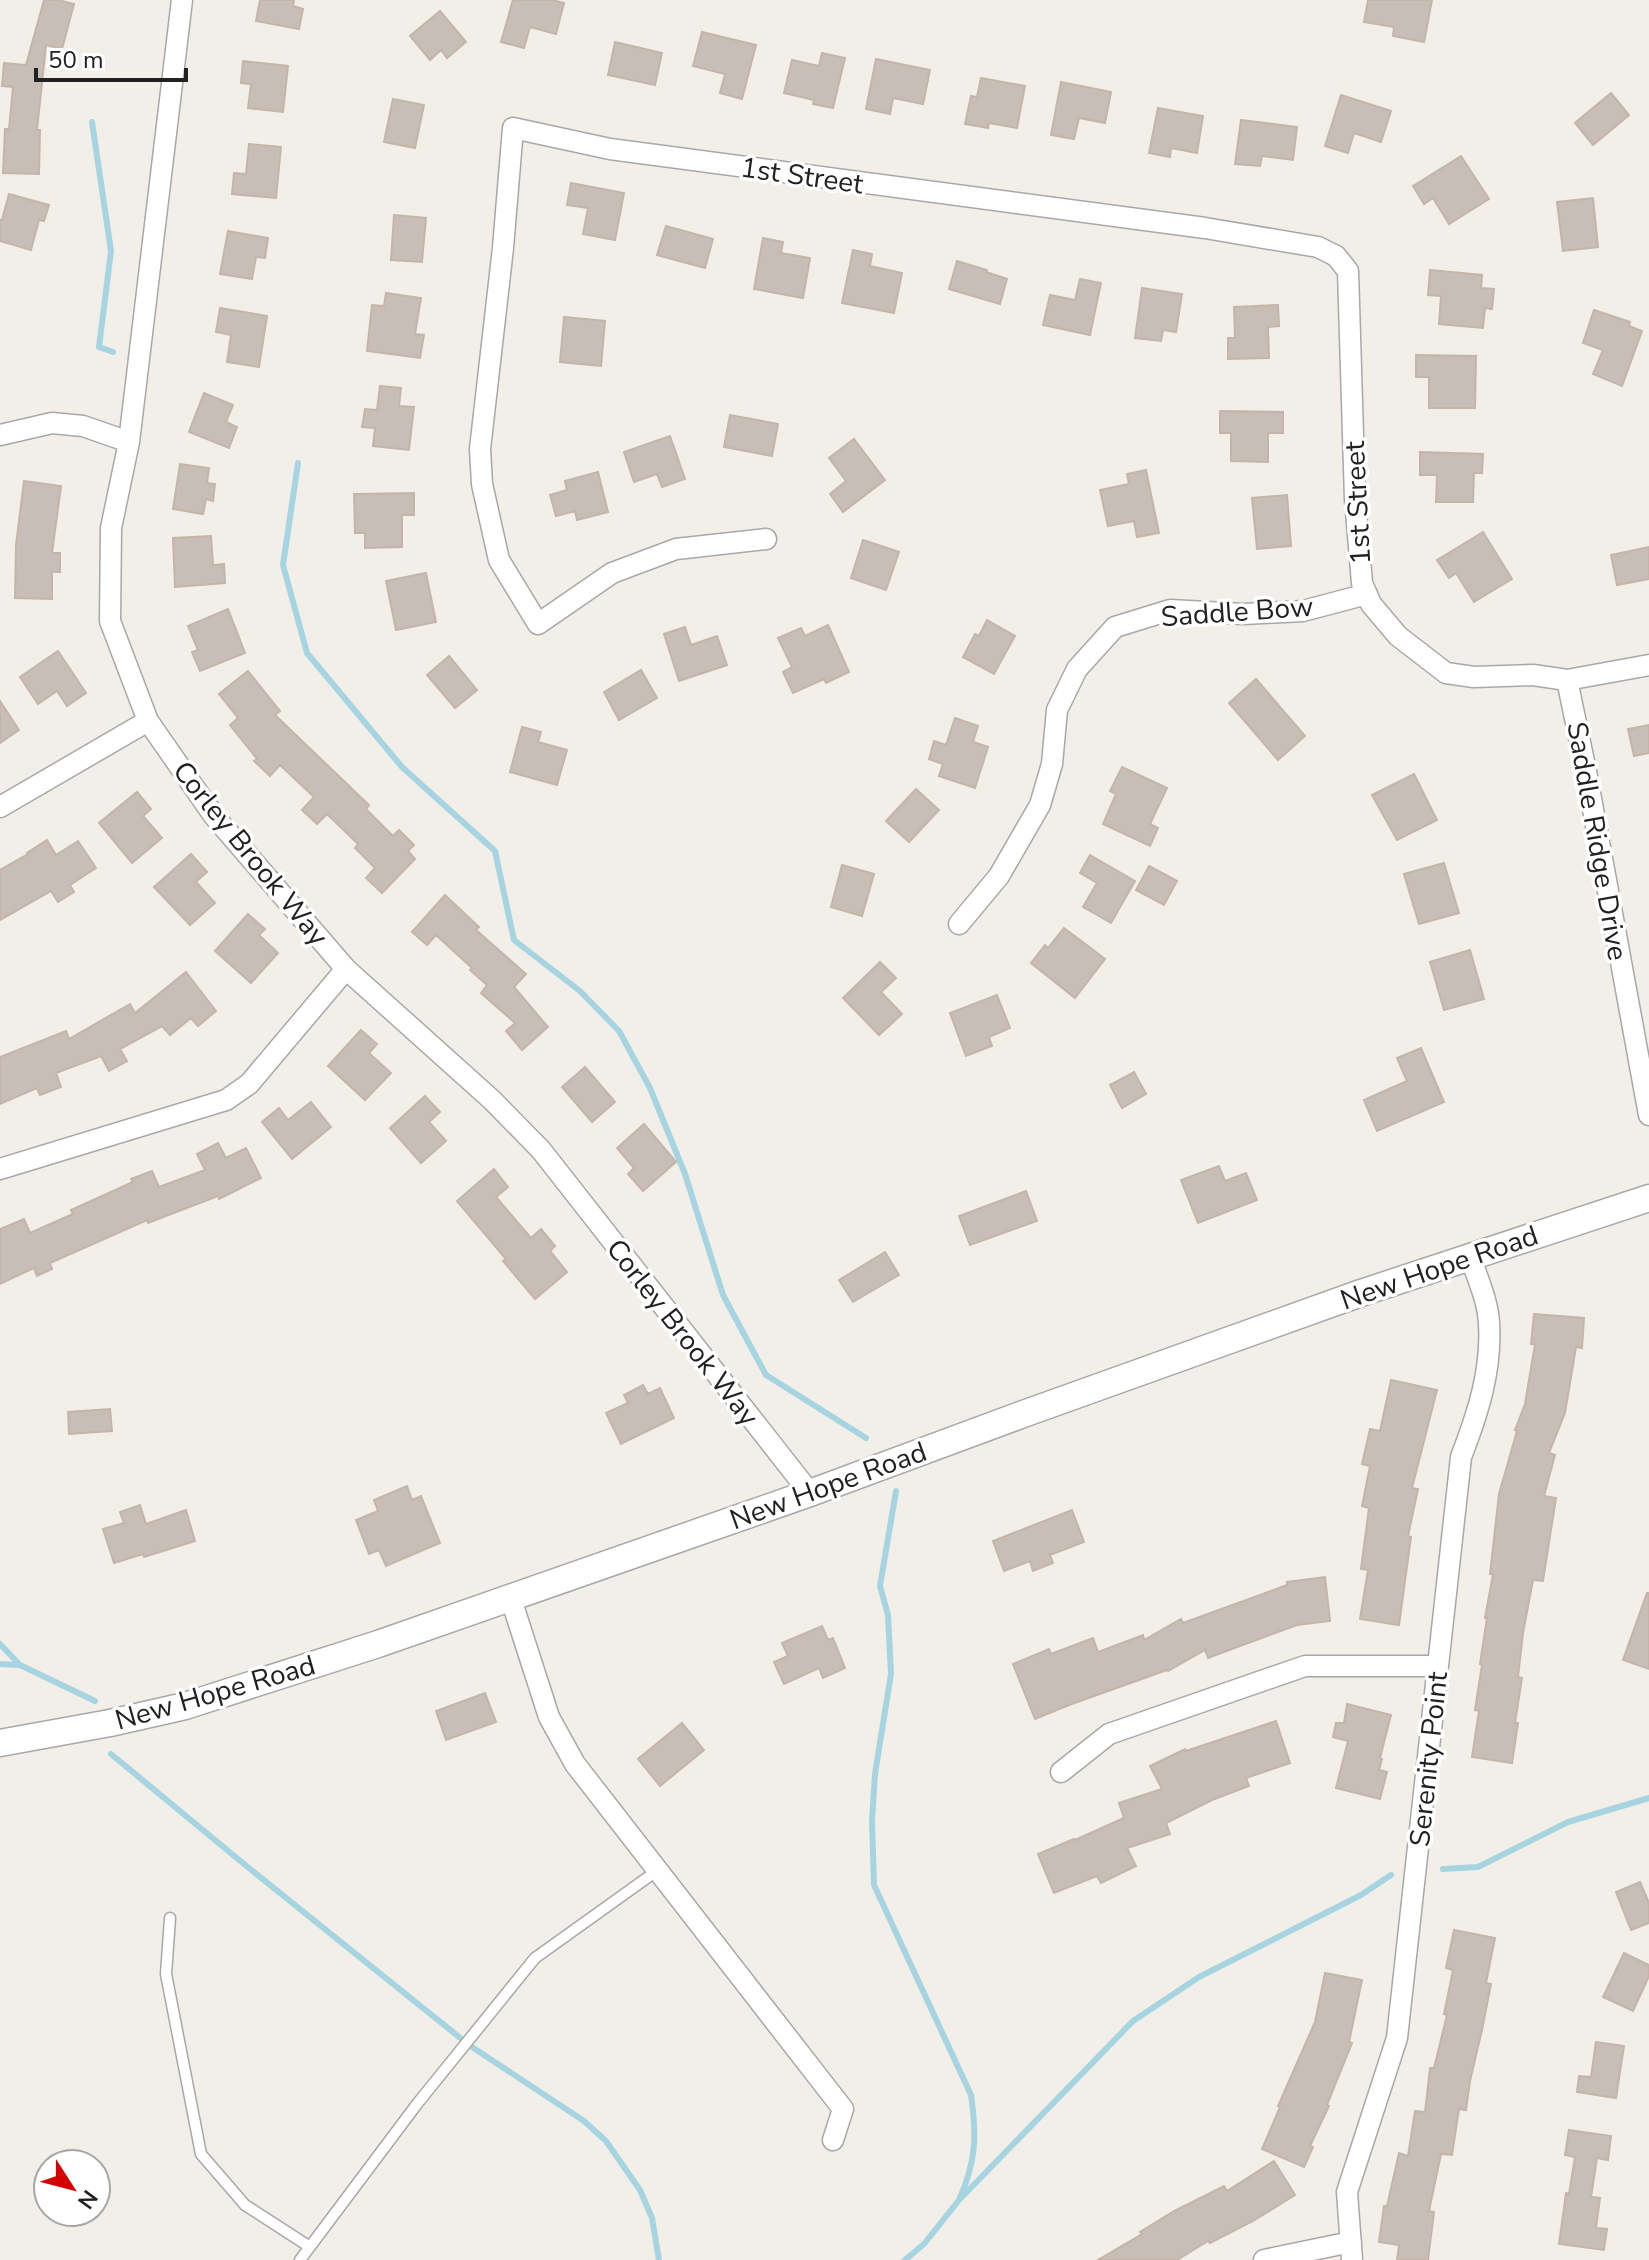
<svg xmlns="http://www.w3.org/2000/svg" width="1649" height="2260" viewBox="0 0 1649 2260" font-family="'Nunito Sans',sans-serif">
<rect width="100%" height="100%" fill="#f2efe8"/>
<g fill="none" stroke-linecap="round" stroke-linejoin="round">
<!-- stream -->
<path stroke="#a7d4e1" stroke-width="6" d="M92 122 111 251 99 347 113 352
M298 463 283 565 307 653 402 767 495 851 514 940 580 991 619 1031 650 1088 685 1174 723 1295 766 1375 866 1438
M896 1491 880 1586 888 1615 891 1674 875 1774 872 1821 874 1885 971 2095C977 2136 976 2162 959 2200
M0 1644 20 1665 95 1701
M0 1664 20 1665
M111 1754 244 1864 469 2045 584 2121 606 2141 640 2190 652 2218 659 2260
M1443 1869 1478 1867 1568 1822 1649 1798
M905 2260 924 2244 959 2200 1133 2021 1199 1977 1361 1895 1391 1875"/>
</g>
<!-- building -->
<path fill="#c7beb7" stroke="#c5b5a9" stroke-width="2" d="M44 0H58L74 4 62 49 46 45 37 130H40L39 174 3 173 5 129H9L13 87 2 86 4 63 26 65Z
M260 0H294L293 6 303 9 299 29 256 21Z
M513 0H552L564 3 556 34 530 27 524 48 501 42Z
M1368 0H1432L1424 42 1393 36 1394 27 1364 22Z
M440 11 466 42 447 58 441 50 430 60 410 36Z
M702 32 756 45 742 99 720 93 725 74 693 66Z
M615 42 662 53 655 85 608 75Z
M822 53 845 58 833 108 813 104 814 100 784 93 792 60 819 66Z
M876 59 930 70 923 104 893 98 890 114 866 109Z
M243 61 288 66 283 112 248 108 251 84 241 83Z
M981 78 1025 86 1017 128 989 123 988 128 965 124 971 96 977 97Z
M1061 82 1111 92 1105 123 1079 118 1074 139 1051 135Z
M1611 93 1629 115 1593 145 1575 123Z
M1341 95 1391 111 1381 142 1354 133 1348 153 1325 146Z
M393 99 424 105 415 148 384 142Z
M1158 108 1203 116 1197 153 1171 148 1170 157 1149 153Z
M1241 120 1297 127 1293 160 1262 156 1260 166 1235 164Z
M249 144 281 147 276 198 232 194 234 173 246 174Z
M1461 156 1489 199 1449 224 1433 198 1424 204 1413 186Z
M571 183 624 193 615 240 583 234 588 208 567 205Z
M9 194 49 205 44 221 39 220 31 250 0 241V220H2Z
M1593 198 1598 247 1563 251 1557 202Z
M394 215 426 218 422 262 391 260Z
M666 226 713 239 705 268 657 255Z
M228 231 268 238 265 258 256 257 252 279 220 274Z
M763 238 783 242 781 253 810 258 803 298 754 289Z
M853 250 872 254 870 266 902 273 894 313 842 303Z
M957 261 987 270 986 272 1007 279 1000 304 949 289Z
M1430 270 1482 275 1481 288 1494 289 1492 309 1485 308 1483 328 1439 324 1441 296 1428 295Z
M1080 279 1101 283 1090 335 1043 325 1050 295 1075 300Z
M1142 288 1182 294 1176 332 1163 330 1161 341 1135 338Z
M386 293 421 298 415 334 424 335 420 358 367 351 372 305 384 306Z
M1278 305 1279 326 1268 327 1269 358 1228 359V338H1235L1234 307Z
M220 308 267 316 259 367 227 362 231 335 216 332Z
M1594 310 1630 322 1629 326 1642 331 1622 386 1593 374 1603 350 1583 343Z
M564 317 605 321 601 366 560 362Z
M1416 355 1476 356 1475 408H1429V377H1416Z
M380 386 401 388 399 406 414 407 409 450 373 446 375 428 362 427 365 409 377 410Z
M204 393 233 405 226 422 237 427 229 448 189 432Z
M1220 411 1283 412V433H1268V462L1231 461V433H1220Z
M730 415 778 424 772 456 724 447Z
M670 436 685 479 662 487 657 474 634 482 624 452Z
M854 439 885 480 843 512 830 494 846 481 829 458Z
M1420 452 1483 454 1482 473H1474L1473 502H1436L1437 475H1420Z
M180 464 209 468 207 483 215 484 213 501 206 499 203 514 173 509Z
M1146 470 1159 533 1137 537 1134 521 1108 526 1100 490 1129 484 1127 474Z
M598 472 608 512 577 520 575 511 556 516 550 495 567 490 565 481Z
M24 481 61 486 52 553H60V572H52V599L15 598 16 545Z
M414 493V515H402V547L365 548V533H355L354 494Z
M1287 495 1291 546 1257 549 1252 498Z
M1483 532 1512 579 1474 602 1456 573 1449 578 1437 560Z
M211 536 213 565 224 564 225 583 175 587 173 538Z
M863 540 899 552 886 590 851 578Z
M1649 547V579L1617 585 1611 555Z
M426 573 436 622 396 630 386 581Z
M228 609 245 653 200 671 192 652 198 650 188 626Z
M987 620 1015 636 994 674 963 657 975 634 979 636Z
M828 625 849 672 826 683 824 679 793 693 783 672 792 667 778 638 801 628 805 636Z
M685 627 691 645 717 636 727 665 679 681 664 634Z
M58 651 86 693 67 706 57 691 38 704 20 677Z
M449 656 477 690 455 708 427 675Z
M641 670 657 698 619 720 604 692Z
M248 671 280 711 275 715 369 805 366 809 393 836 399 830 414 845 408 851 415 859 382 893 366 878 375 868 355 848 358 844 327 814 317 824 302 810 314 797 280 765 270 776 254 761 257 759 230 725 238 718 219 694Z
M1256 679 1305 736 1278 760 1229 703Z
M0 701 19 730 0 743Z
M955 718 978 726 973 742 988 747 975 788 939 776 943 764 929 759 934 741 946 745Z
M1649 725V753L1634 756 1628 729Z
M522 727 541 732 538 742 567 750 557 785 510 772Z
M1122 767 1167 788 1150 824 1158 828 1150 846 1103 824 1116 794 1110 791Z
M1414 774 1437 820 1397 840 1372 795Z
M916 789 939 810 909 842 886 821Z
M137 792 151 809 143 816 162 838 132 863 99 823Z
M47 840 56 855 78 841 96 868 70 885 74 892 58 902 51 891 0 920V870L28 854 27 853Z
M191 854 207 872 196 882 215 903 190 925 154 887Z
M1090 855 1135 881 1111 923 1083 907 1097 883 1080 873Z
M1444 863 1459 913 1419 924 1404 874Z
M842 865 874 874 862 916 831 907Z
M1149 866 1177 881 1164 905 1136 890Z
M445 895 479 927 476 930 526 974 514 987 548 1027 522 1050 506 1031 515 1023 481 993 487 985 470 970 472 968 436 935 427 945 412 932Z
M248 914 265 929 259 935 278 953 251 983 215 951Z
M1064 928 1105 959 1075 998 1031 963 1045 945 1048 948Z
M1470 950 1484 999 1444 1010 1430 962Z
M880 962 896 978 881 992 902 1014 879 1035 843 998Z
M186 972 216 1011 198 1026 191 1018 170 1035 162 1026 120 1049 127 1061 109 1071 101 1056 56 1073 61 1087 40 1095 37 1088 0 1104V1057L66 1031 69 1039 130 1004 135 1013Z
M997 995 1010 1028 989 1037 992 1046 966 1056 950 1013Z
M361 1030 377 1044 369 1053 391 1073 365 1100 328 1066Z
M1421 1048 1444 1102 1377 1131 1364 1100 1407 1081 1397 1058Z
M585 1067 615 1102 592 1122 562 1087Z
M1134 1072 1146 1094 1122 1108 1110 1085Z
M425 1096 440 1112 429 1122 446 1141 421 1163 390 1128Z
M311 1102 331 1127 292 1159 262 1122 279 1108 288 1120Z
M644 1124 676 1162 643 1191 628 1174 634 1168 617 1148Z
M218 1143 226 1158 246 1148 261 1178 219 1199 218 1196 148 1223 147 1220 50 1263 52 1269 37 1276 34 1268 0 1284V1229L24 1219 30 1233 73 1214 71 1210 133 1182 131 1179 152 1171 159 1187 205 1170 197 1154Z
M1219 1166 1225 1181 1246 1173 1257 1200 1198 1223 1181 1180Z
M494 1169 508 1187 496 1197 531 1238 541 1229 555 1246 550 1251 567 1272 535 1299 503 1261 506 1259 457 1201Z
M1026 1191 1037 1221 970 1245 959 1216Z
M885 1252 899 1275 853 1302 839 1280Z
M1534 1314 1584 1318 1582 1348 1576 1347 1565 1413 1549 1453 1555 1455 1544 1496 1556 1498 1543 1581 1533 1580 1523 1633 1518 1677 1522 1678 1515 1723H1518L1512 1763 1472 1757 1479 1711 1475 1710 1482 1665 1480 1664 1487 1618H1485L1493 1574H1490L1499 1494 1517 1431 1515 1430 1525 1404 1535 1344H1531Z
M1391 1380 1437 1390 1412 1488 1418 1489 1408 1536 1411 1537 1399 1625 1360 1619 1368 1570 1361 1569 1369 1508 1362 1506 1370 1466 1362 1464 1370 1429 1380 1431Z
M643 1385 648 1394 660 1388 674 1418 621 1444 606 1413 628 1403 624 1395Z
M110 1409 112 1431 69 1434 68 1412Z
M407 1486 412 1500 421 1496 440 1543 386 1566 379 1550 369 1554 356 1520 378 1511 374 1500Z
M140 1505 146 1524 186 1510 195 1541 144 1557 143 1554 114 1563 103 1529 124 1523 120 1512Z
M1072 1510 1084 1542 1050 1555 1053 1563 1033 1571 1030 1561 1004 1571 993 1541Z
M1325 1577 1330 1621 1297 1625 1208 1658 1205 1650 1168 1671 1167 1670 1069 1705 1035 1719 1013 1664 1049 1649 1051 1654 1093 1638 1098 1652 1143 1635 1144 1640 1181 1619 1183 1623 1287 1585V1582Z
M1647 1593H1649V1669L1623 1660Z
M822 1626 828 1640 833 1638 845 1668 823 1678 819 1668 784 1684 774 1662 788 1656 782 1643Z
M485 1693 496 1722 446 1740 436 1711Z
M1347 1704 1391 1715 1380 1758 1382 1759 1379 1770 1387 1772 1380 1799 1336 1788 1348 1741 1333 1737 1336 1723H1344Z
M1276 1721 1290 1763 1246 1778 1249 1786 1212 1800 1166 1823 1170 1834 1127 1848 1136 1866 1101 1883 1097 1876 1054 1893 1038 1854 1074 1839 1075 1840 1124 1818 1119 1803 1162 1789 1150 1766 1185 1749 1186 1751Z
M682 1723 704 1750 660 1786 638 1759Z
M1640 1882 1649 1903V1923L1631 1930 1616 1892Z
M1454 1930 1495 1938 1486 1983 1491 1984 1482 2030 1470 2081 1466 2110 1459 2109 1452 2155 1441 2154 1429 2211 1434 2212 1428 2260H1397L1399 2245 1379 2242 1384 2206H1387L1399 2153 1408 2156 1415 2111 1425 2112 1430 2068H1434L1447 2015 1444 2014 1453 1970 1446 1968Z
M1624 1953 1649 1965V1976L1633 2011 1603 1997Z
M1325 1973 1362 1980 1349 2042 1352 2043 1327 2105 1329 2106 1310 2146 1313 2147 1304 2167 1262 2149 1280 2107 1278 2106 1315 2022Z
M1596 2042 1624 2046 1616 2098 1577 2092 1579 2076 1591 2077Z
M1569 2130 1611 2136 1608 2160 1597 2158 1591 2197 1600 2198 1596 2228 1607 2229 1604 2250 1559 2244 1566 2193 1569 2194 1575 2157 1565 2155Z
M1274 2161 1295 2195 1253 2221 1210 2243 1208 2241 1177 2260H1098L1142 2234 1140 2232 1174 2211 1224 2186 1227 2191Z"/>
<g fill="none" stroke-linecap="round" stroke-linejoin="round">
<!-- service casing -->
<g stroke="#a8a8a8" stroke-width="13">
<path id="service" d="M170 1918 166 1974 201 2154 245 2205 310 2247
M300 2260 417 2104 535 1958 658 1870"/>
</g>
<!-- minor casing -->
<g stroke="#a8a8a8" stroke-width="23">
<path id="minor" d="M182 0 129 442 111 528 110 621 148 721 214 816 346 969 492 1100 541 1150 810 1493
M0 435 52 423 83 426 129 442
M766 539 676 549 612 573 538 624 499 560 482 484 480 449 503 248 513 128 610 149 1205 228 1318 247 1336 256 1348 271 1355 500 1362 583 1371 604 1398 636 1446 673 1474 677 1533 675 1567 680 1649 665
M1567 680 1586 771 1649 1115
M0 807 148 721
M959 924 999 876 1040 805 1052 764 1057 710 1077 669 1115 627 1170 610 1244 614 1303 611 1367 594
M0 1169 226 1100 249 1084 346 969
M511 1599 549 1717 575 1764 843 2109 833 2140
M1061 1772 1109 1734 1305 1666H1438
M1264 2260 1351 2242
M1352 2260 1347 2192 1397 2038 1461 1457C1478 1413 1492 1370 1489 1323 1488 1301 1477 1277 1470 1256"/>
</g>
<!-- tertiary casing -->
<g stroke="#a8a8a8" stroke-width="29">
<path id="tertiary" d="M0 1743 110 1723 185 1706 378 1644 810 1493 1026 1413 1361 1293 1649 1198"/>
</g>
<!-- service -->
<use href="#service" stroke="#fff" stroke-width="10"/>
<!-- minor -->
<use href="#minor" stroke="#fff" stroke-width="20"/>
<!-- tertiary -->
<use href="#tertiary" stroke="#fff" stroke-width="26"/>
</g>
<g text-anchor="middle" stroke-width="7" stroke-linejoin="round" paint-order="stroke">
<!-- street labels -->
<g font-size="28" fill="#212121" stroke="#fff">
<text transform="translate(802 175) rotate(8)" y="10">1st Street</text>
<text transform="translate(1357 503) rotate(-93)" y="10">1st Street</text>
<text transform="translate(1237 611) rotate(-4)" y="10">Saddle Bow</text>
<text transform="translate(1598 841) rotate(80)" y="10">Saddle Ridge Drive</text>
<text transform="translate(251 853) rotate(51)" y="10">Corley Brook Way</text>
<text transform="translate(1439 1267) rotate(-19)" y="10">New Hope Road</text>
<text transform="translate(683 1332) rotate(52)" y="10">Corley Brook Way</text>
<text transform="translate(828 1485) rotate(-20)" y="10">New Hope Road</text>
<text transform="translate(215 1692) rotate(-16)" y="10">New Hope Road</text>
<text transform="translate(1428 1759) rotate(-84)" y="10">Serenity Point</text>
</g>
</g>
<!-- north arrow -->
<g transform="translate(72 2188) rotate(126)"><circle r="38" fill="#ffffff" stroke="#a6a6a6" stroke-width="2"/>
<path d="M0-6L14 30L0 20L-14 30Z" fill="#d30000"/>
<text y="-12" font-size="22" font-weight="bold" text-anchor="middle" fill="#212121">N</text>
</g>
<!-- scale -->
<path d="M36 68v12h150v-12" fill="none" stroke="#212121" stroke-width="4"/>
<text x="48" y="68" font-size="24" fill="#212121" stroke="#ffffff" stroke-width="6" paint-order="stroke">50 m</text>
</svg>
